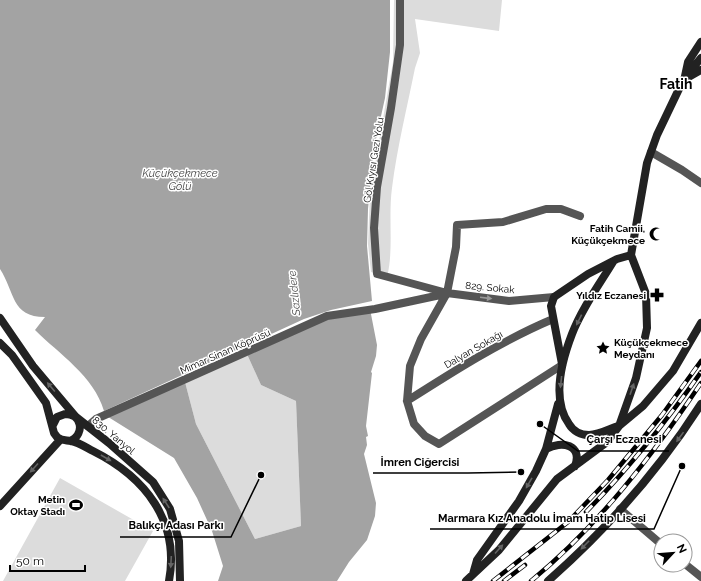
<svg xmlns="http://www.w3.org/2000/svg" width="701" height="581" viewBox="0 0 701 581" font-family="Raleway,sans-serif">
<rect width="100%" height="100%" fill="#fff"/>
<!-- green -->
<path fill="#dcdcdc" d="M394 0H502L499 31 415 19 420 53 415 68C407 108 397 148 392 188 388 217 394 250 387 277L371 272 368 244 370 192 393 62Z
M246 352 261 385 296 401 301 526 255 539 196 424 185 382Z
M60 478 153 531 125 581H3Z"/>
<!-- water -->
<path fill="#a3a3a3" d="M0 0H390V52L385 98 374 148 368 209 367 246 372 301 331 310 304 319 104 411C94 376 59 354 35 330L45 317C11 317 15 292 0 269Z
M370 309 377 345 376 356 371 372 372 373 366 426 368 436 366 437 367 445 364 454 376 503 375 516 367 540 349 562 337 581H218L223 566 212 531 197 498 174 458 105 415 185 382 196 424 255 539 301 526 296 401 261 385 246 352 327 316Z"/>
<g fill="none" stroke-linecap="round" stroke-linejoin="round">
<!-- street -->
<path stroke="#555" stroke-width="8" d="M400 0V45L391 108 377 187 374 228 377 274 447 293 509 301 554 297
M651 152 682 170 701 183
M562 365 439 444 425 436 414 424 407 401 410 366 421 339 447 293 456 247 457 225 503 222 546 209H561L580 216
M407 401C454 371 501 341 553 319
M88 426 96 419 327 316 375 309 445 294
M620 509 661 544
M685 564 701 577"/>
<!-- secondary -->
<path stroke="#222" stroke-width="8" d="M685 76 688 62 701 42
M685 79 701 70
M613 262C599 285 582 308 572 334 562 360 551 399 569 424 573 431 581 435 589 435 599 435 609 429 618 426
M0 318 33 366 76 417 109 443 153 482 170 509 179 541 180 581
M0 343 12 355 46 403 54 433 57 437C62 441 65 440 71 441 78 442 87 448 93 451 145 477 180 521 169 581
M562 364 551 306 554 297 588 274 617 259 631 255
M53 425 57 417 65 414C82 414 85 433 71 441
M619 426 636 378 647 328 646 294 631 255 647 163 657 135 678 91 684 79 701 58
M546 449C562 440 583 445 575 466
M0 506 60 440
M473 574 477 560 519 501 536 471 546 449 558 404
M466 581 499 550 557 479 607 442 619 426 643 406 673 371 701 323
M548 581C607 529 659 470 701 404"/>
<!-- rail casing -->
<g stroke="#000" stroke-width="4.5">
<path id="rail" d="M586 512C628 469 666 422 701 372
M493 581 568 522 608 480 662 415 701 361
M504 581 525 565
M531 581C598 526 653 455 701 383"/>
</g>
<!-- rail -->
<use href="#rail" stroke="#fff" stroke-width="3" stroke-dasharray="9" stroke-linecap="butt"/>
</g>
<!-- one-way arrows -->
<defs><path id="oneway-solid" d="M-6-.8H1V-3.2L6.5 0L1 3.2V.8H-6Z"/></defs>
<use fill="#999" href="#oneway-solid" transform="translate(486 298) rotate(7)"/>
<g fill="#646464">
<use href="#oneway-solid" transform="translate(579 320) rotate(116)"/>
<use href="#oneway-solid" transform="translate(561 382) rotate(96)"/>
<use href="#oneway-solid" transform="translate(51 387) rotate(-130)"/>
<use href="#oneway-solid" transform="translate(632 389) rotate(-71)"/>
<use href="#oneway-solid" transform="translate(680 437) rotate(126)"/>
<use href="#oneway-solid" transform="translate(106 458) rotate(30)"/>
<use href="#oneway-solid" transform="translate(34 468) rotate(132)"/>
<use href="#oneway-solid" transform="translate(529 483) rotate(120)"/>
<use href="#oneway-solid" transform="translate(166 503) rotate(-123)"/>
<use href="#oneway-solid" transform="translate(585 545) rotate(134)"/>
<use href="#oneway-solid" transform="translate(499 549) rotate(-48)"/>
<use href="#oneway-solid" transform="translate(171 562) rotate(93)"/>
</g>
<!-- icons -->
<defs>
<g id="mosque-bare" transform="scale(1.08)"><path d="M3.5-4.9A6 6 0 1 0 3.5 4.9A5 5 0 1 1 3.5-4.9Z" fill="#000" stroke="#fff" stroke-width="2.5" paint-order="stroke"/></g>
<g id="pharmacy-bare" transform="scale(1.08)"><path d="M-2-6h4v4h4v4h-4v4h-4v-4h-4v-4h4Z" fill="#000" stroke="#fff" stroke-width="2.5" paint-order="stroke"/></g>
<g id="sight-bare" transform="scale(1.08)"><path d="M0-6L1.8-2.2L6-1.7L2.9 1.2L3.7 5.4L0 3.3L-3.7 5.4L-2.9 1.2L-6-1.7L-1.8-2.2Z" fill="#000" stroke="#fff" stroke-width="2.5" paint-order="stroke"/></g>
<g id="stadium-bare" transform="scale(1.08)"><path d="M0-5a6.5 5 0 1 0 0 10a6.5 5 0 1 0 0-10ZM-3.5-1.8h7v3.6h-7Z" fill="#000" stroke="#fff" stroke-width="2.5" paint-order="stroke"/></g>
</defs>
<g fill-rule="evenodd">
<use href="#mosque-bare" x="656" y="234"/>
<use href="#pharmacy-bare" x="657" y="295"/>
<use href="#sight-bare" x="603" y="348"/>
<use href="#stadium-bare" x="76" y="505"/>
</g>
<g text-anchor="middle" stroke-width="3" stroke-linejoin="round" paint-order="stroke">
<!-- street labels -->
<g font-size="10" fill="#000" stroke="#fff">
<text transform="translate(373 160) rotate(-81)" y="4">Göl Kıyısı Gezi Yolu</text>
<text transform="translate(490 287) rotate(5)" y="4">829. Sokak</text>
<text transform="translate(473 349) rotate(-30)" y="4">Dalyan Sokağı</text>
<text transform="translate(225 351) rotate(-24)" y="4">Mimar Sinan Köprüsü</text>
<text transform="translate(114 435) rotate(40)" y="4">830. Yanyol</text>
</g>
<!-- poi labels -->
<g font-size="10" font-weight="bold" fill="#000" stroke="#fff" text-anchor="end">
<text x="645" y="232">Fatih Camii,<tspan x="645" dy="12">Küçükçekmece</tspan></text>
<text x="646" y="299">Yıldız Eczanesi</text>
<text x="614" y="346" text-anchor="start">Küçükçekmece<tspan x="614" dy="12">Meydanı</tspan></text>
<text x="65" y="503">Metin<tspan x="65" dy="12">Oktay Stadı</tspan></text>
</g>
<!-- water labels -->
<g font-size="11" font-style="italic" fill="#444" stroke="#fff">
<text x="180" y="177">Küçükçekmece<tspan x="180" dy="13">Gölü</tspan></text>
<text transform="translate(294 293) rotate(-96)" y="4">Sazlıdere</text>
</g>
<!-- district labels -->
<g font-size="14" font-weight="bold" fill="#000" stroke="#fff">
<text x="676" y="89">Fatih</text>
</g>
</g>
<!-- callouts -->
<path fill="none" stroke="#000" stroke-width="1.5" d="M540 424L578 451H669M521 472L468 473H373M682 466L654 529H430M261 475L231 537H120"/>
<g fill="#000" stroke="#fff" stroke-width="1.5">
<circle cx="540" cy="424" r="4"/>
<circle cx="521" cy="472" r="4"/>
<circle cx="682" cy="466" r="4"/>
<circle cx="261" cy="475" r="4"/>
</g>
<g font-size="11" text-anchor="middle" font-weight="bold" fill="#000" stroke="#fff" stroke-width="3" stroke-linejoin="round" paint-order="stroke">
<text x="624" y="443">Çarşı Eczanesi</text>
<text x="420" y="466">İmren Ciğercisi</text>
<text x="542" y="522">Marmara Kız Anadolu İmam Hatip Lisesi</text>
<text x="176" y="529">Balıkçı Adası Parkı</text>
</g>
<!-- north arrow -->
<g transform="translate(673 553) rotate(64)"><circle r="19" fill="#ffffff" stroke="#999999"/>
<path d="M0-3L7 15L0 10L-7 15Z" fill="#000000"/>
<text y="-6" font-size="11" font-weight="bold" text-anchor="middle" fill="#000000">N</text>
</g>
<!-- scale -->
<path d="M10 565v6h75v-6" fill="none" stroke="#000000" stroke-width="2"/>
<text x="16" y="565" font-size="12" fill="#000000" stroke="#ffffff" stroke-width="3" paint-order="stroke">50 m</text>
</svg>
